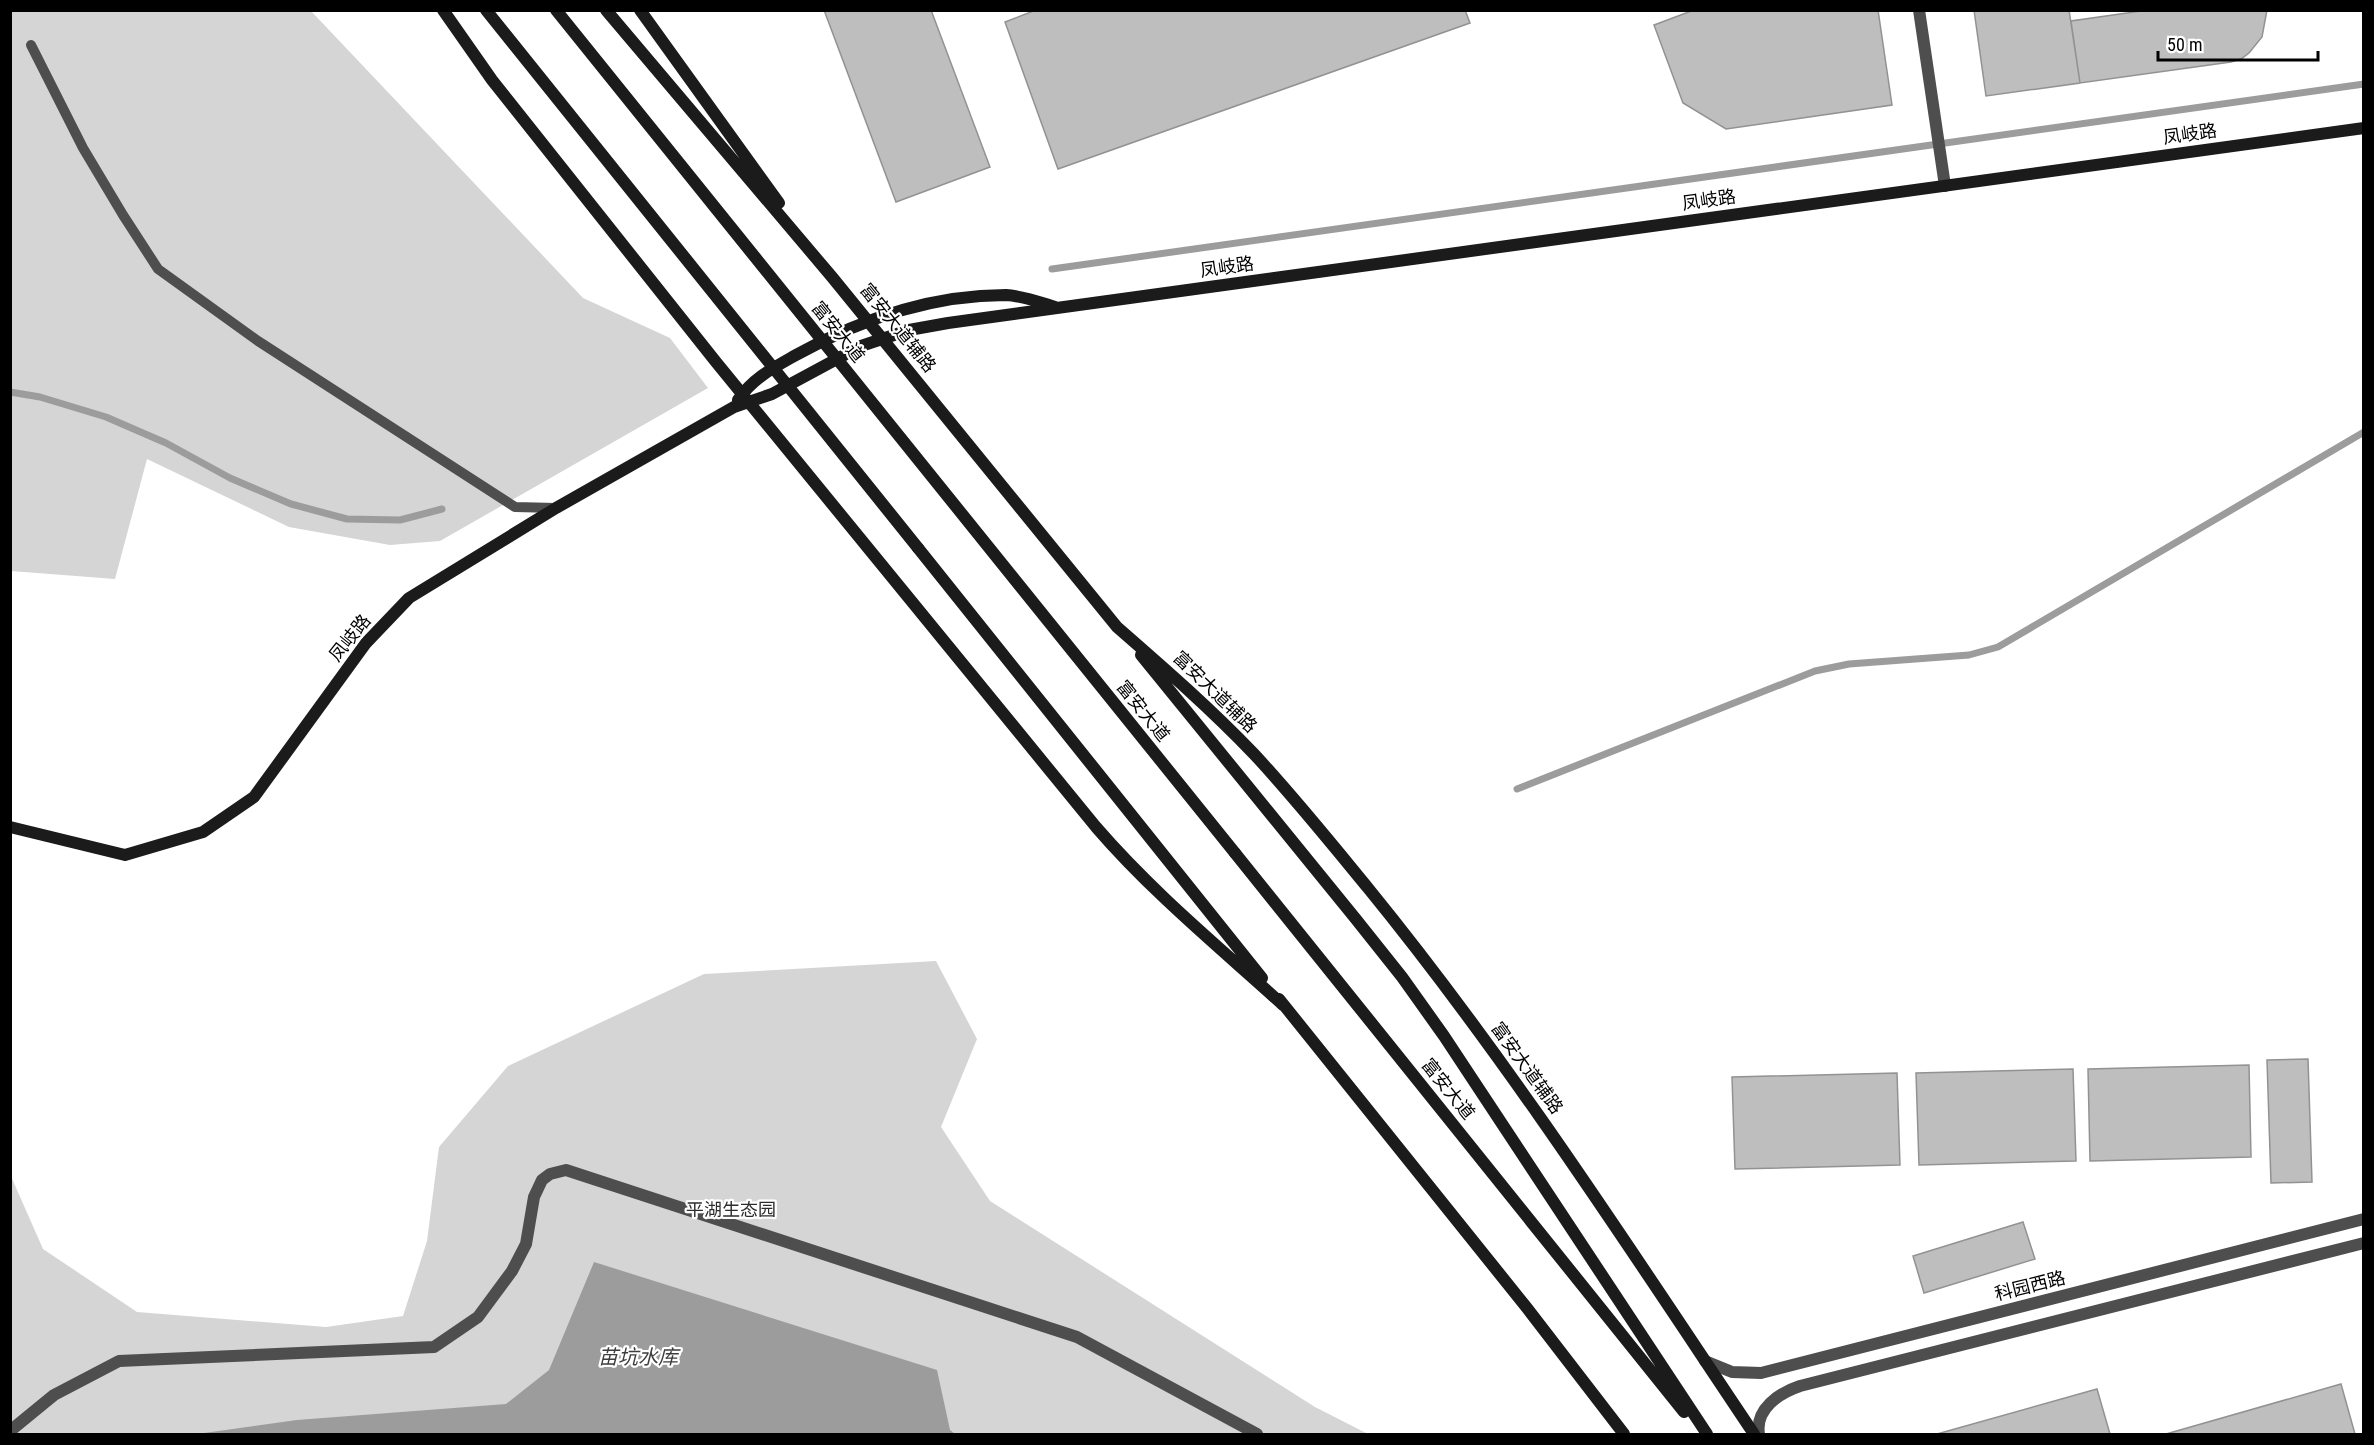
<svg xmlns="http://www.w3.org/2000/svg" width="2374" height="1445" viewBox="0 0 2374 1445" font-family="'Roboto Condensed','Noto Sans SC',sans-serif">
<rect width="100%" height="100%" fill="#fff"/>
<!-- green -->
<path fill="#d5d5d5" d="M10 11H311L583 298 670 338 708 388 440 541 390 545 289 527 147 459 115 579 11 571Z
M936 961 977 1039 941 1127 990 1201 1315 1407 1368 1434H11L10 1174 43 1249 137 1312 326 1327 403 1316 427 1241 439 1147 508 1066 704 974Z"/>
<!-- water -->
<path fill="#9c9c9c" d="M594 1262 937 1370 950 1430 955 1434H197L297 1420 506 1404 549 1370Z"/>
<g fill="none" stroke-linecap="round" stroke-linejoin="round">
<!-- stream -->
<path stroke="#9c9c9c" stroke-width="7" d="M1052 269 2364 84
M10 392 40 397 106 417 166 443 230 478 291 504 347 519 400 520 442 509
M1517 789 1815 671 1849 664 1969 655 1998 647 2364 432"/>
</g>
<!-- building -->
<path fill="#bebebe" stroke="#929292" stroke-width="1.5" d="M824 10H931L990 167 896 202Z
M1036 10H1465L1470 23 1058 169 1005 22Z
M1694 10H1878L1892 105 1726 129 1683 103 1654 25Z
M1974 10H2069L2080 83 1986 96Z
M2148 10H2267L2262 37 2249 53 2241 59 2231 62 2080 83 2071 21Z
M2308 1059 2312 1182 2271 1183 2267 1060Z
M2249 1065 2251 1157 2090 1161 2088 1069Z
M2073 1069 2076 1161 1919 1165 1916 1073Z
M1897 1073 1900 1165 1735 1169 1732 1077Z
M2023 1222 2035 1259 1924 1293 1913 1256Z
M2341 1384 2355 1434H2166Z
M2097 1389 2110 1434H1937Z"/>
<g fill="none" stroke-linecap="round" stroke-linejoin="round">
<!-- lane -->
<path stroke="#4e4e4e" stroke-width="10" d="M31 45 83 148 123 215 158 269 258 341 515 507 556 508"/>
<!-- street -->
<path stroke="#4e4e4e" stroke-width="12" d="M1919 10 1945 186
M1705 1361 1732 1372 1761 1373 2364 1219
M10 1431 54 1395 119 1361 434 1347 478 1317 512 1271 526 1244 534 1197 542 1180 550 1174 566 1170 1077 1337 1257 1434
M1759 1434C1755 1409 1779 1393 1800 1386L2364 1243"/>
<!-- secondary -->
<path stroke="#1b1b1b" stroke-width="12" d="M443 10 492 80 716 362 1096 827C1152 892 1219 947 1283 1005
M606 10 832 277 1117 627C1164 668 1211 709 1254 754 1294 797 1331 843 1368 888 1509 1061 1630 1249 1754 1434
M640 10 779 203
M738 400C753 378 773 368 796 355 859 320 932 295 1006 295 1023 296 1039 302 1055 307
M918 548 1262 978
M1141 655 1355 918 1402 977 1444 1036 1707 1434
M10 827 125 855 203 832 254 797 366 643 409 598 556 508 734 407 772 394 861 346 909 330 948 323 2364 128
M1235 853 1684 1412
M1279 999 1527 1308 1624 1434"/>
<!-- secondary-bridge -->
<path stroke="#1b1b1b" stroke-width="12" d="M486 10 918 548
M556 10 1235 853"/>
</g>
<g text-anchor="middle" stroke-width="4.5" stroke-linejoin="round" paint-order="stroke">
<!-- street labels -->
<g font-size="18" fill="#000" stroke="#fff">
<text transform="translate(2190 134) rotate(-8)" y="6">凤岐路</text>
<text transform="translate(1709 200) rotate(-8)" y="6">凤岐路</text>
<text transform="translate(1227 267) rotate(-8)" y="6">凤岐路</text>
<text transform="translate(898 328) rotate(51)" y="6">富安大道辅路</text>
<text transform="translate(838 332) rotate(51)" y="6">富安大道</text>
<text transform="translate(350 638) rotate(-51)" y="6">凤岐路</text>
<text transform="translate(1215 692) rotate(44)" y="6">富安大道辅路</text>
<text transform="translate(1143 711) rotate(51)" y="6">富安大道</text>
<text transform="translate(1527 1068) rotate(54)" y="6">富安大道辅路</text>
<text transform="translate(1448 1089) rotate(51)" y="6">富安大道</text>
<text transform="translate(2030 1286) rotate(-14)" y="6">科园西路</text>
</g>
<!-- park labels -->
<g font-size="18" fill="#2c2c2c" stroke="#fff">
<text x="731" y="1216">平湖生态园</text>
</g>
<!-- water labels -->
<g font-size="20" font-style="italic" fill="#3d3d3d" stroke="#fff">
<text x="638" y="1364">苗坑水库</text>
</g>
</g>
<!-- border -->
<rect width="2374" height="1445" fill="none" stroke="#000000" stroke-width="24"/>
<!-- scale -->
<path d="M2158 51v9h160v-9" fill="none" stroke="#000000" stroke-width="3"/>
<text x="2167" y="51" font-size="18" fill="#000000" stroke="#ffffff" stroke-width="4.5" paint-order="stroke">50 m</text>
</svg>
